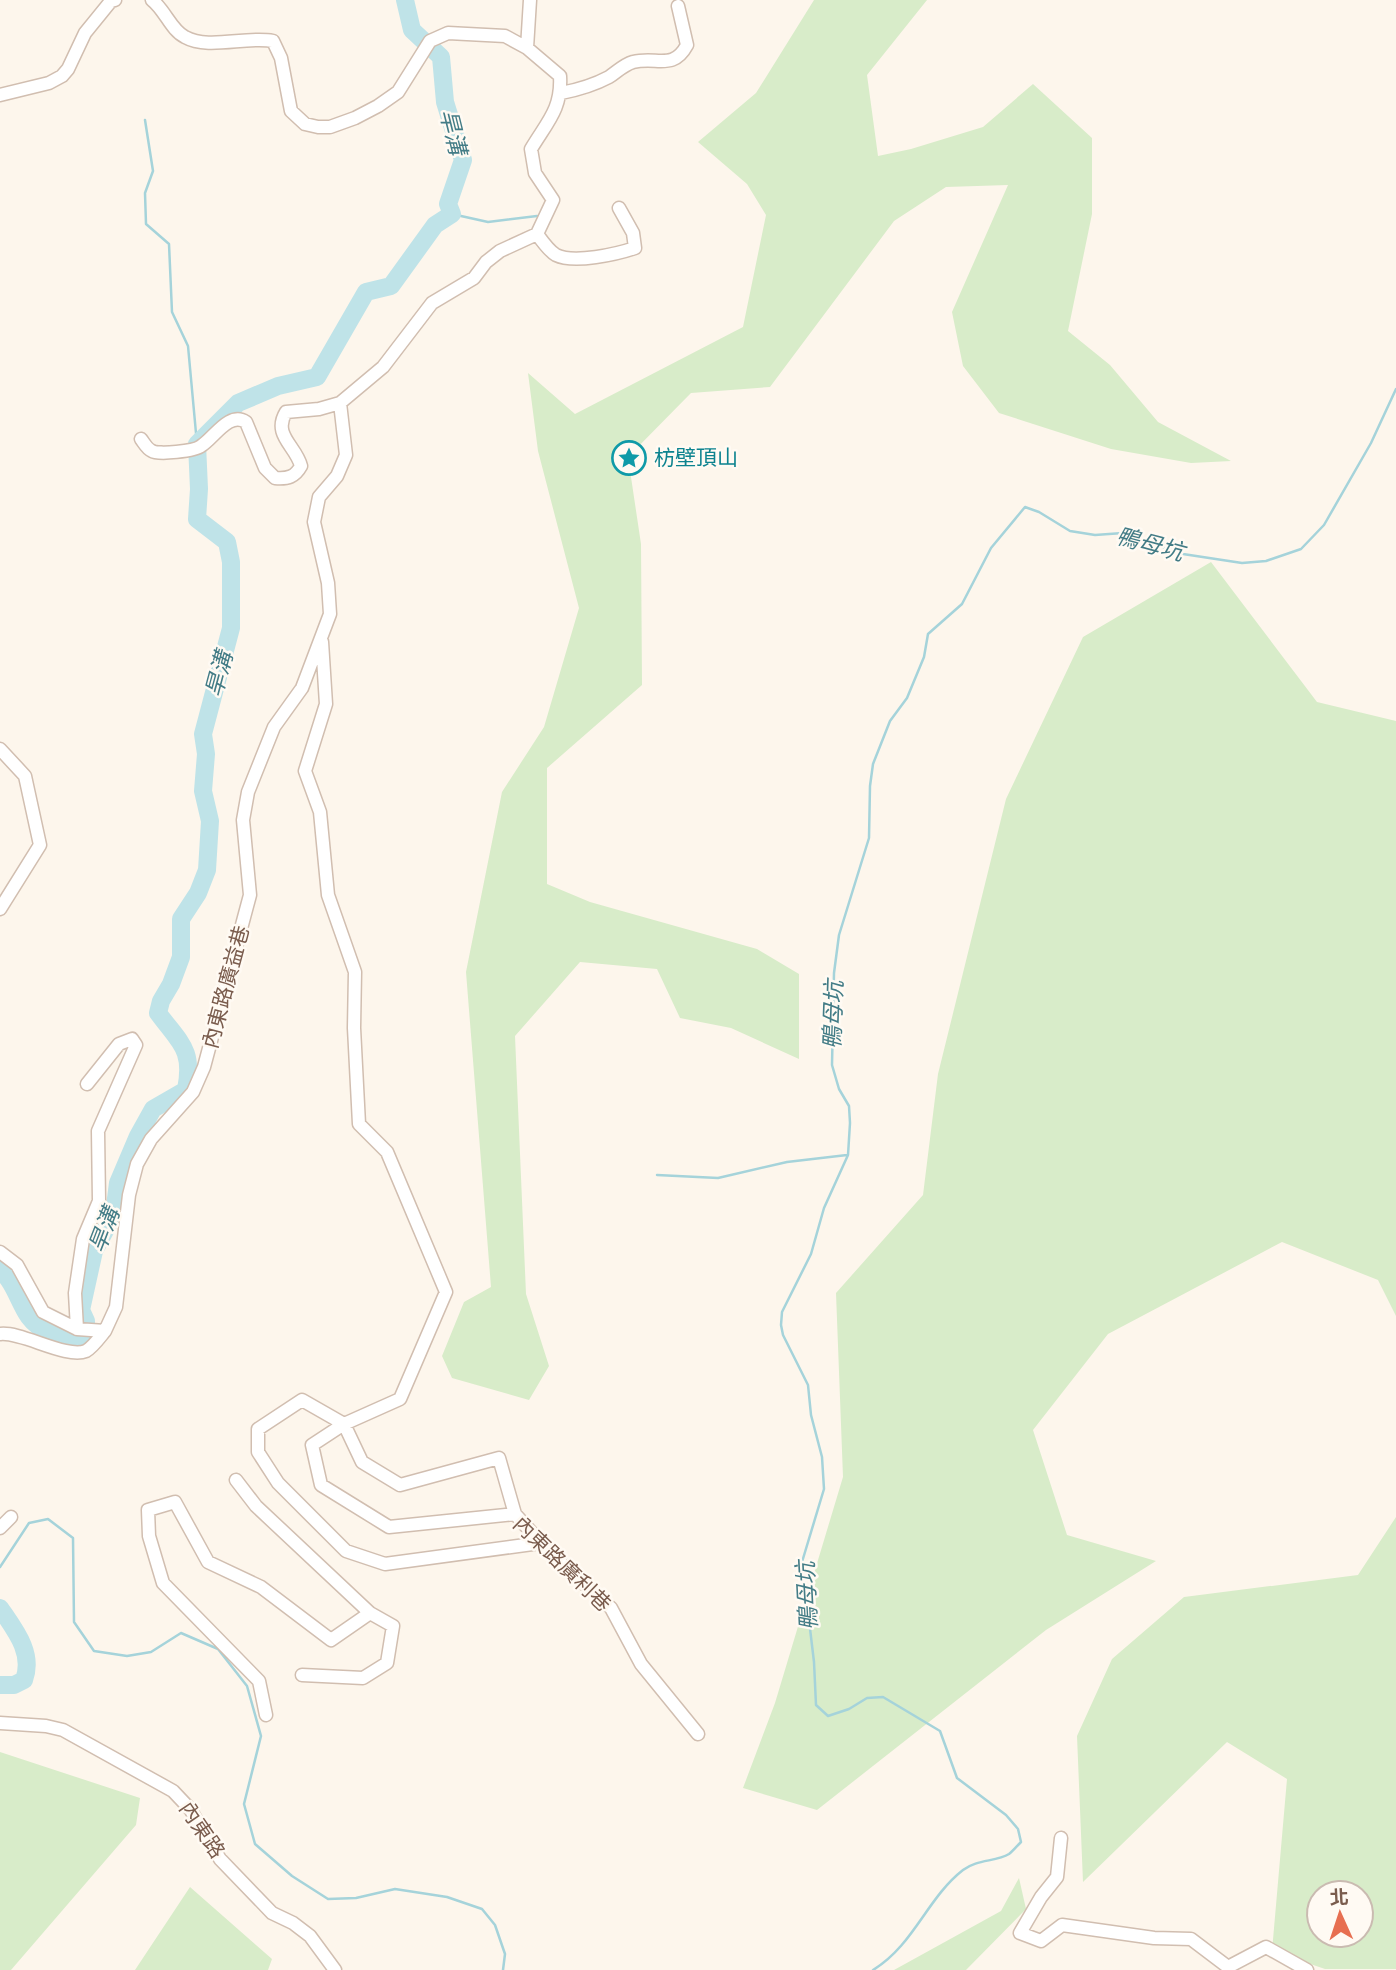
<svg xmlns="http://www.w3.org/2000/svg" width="1396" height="1970" viewBox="0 0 1396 1970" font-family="Ubuntu,'Noto Sans TC',sans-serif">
<rect width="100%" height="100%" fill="#fdf6ec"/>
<!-- green -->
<path fill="#d8ecc9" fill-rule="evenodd" d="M814 0H927L867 75 878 156 911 149 983 127 1033 84 1092 138V214L1068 331 1110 365 1158 422 1231 461 1191 463 1111 449 999 413 963 366 952 312 1008 185 946 187 894 221 770 387 691 393 628 457 641 544 642 685 547 768V884L590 902 757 949 799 974V1059L731 1028 680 1018 657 969 580 962 515 1036 526 1294 549 1366 529 1400 452 1378 442 1356 464 1302 491 1287 466 972 502 792 544 727 579 608 538 451 528 373 575 414 743 327 766 215 747 184 698 142 756 93Z
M1211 562 1317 702 1396 721V1316L1378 1280 1282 1242 1108 1334 1033 1430 1067 1535 1156 1561 1046 1630 817 1810 743 1788 775 1703 843 1477 836 1293 923 1195 938 1074 1006 799 1083 637Z
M1396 1517V1969H1325L1272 1951 1287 1779 1227 1742 1083 1882 1077 1736 1112 1659 1184 1597 1358 1575ZM1319 1893H1361V1935H1319Z
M0 1752 140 1798 136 1825 11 1970H0Z
M1019 1878 1026 1909 966 1970H894L1001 1911Z
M190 1887 272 1959 268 1970H135Z"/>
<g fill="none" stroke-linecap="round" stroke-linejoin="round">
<!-- stream -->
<path stroke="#a5d3da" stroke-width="2.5" d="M145 120 153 171 145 193 146 224 169 244 172 312 188 346 197 444
M452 214 488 222 537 216
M657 1175 718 1178 787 1162 847 1155
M0 1567 29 1523 48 1519 73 1538 74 1622 94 1651 127 1656 151 1652 181 1633 218 1649 247 1686 261 1736 244 1804 255 1844 292 1876 328 1899 356 1898 395 1889 447 1897 482 1909 495 1925 505 1954 503 1970
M873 1970C914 1945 927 1898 963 1870 977 1859 996 1862 1009 1854 1013 1851 1017 1846 1021 1842L1018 1829 1006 1815 957 1778 940 1731 883 1697 867 1698 849 1709 828 1716 816 1705 814 1662 802 1562 824 1489 822 1457 811 1415 808 1385 783 1335 781 1325 782 1312 811 1254 824 1208 848 1155 850 1123 849 1106 839 1089 832 1065 834 973 839 935 869 838 870 786 873 764 890 721 907 698 924 657 928 634 962 604 991 548 1025 507 1039 512 1070 531 1095 535 1123 533 1183 554 1242 563 1266 561 1301 549 1324 525 1371 443 1396 389"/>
<!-- river -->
<path stroke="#bfe3e8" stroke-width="18" d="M0 1270C15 1283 18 1301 29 1317 40 1332 61 1339 79 1341L86 1336V1321L81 1310 94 1251 114 1214 118 1183 138 1136 153 1109 186 1090C194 1049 180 1043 158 1013L161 1001 171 984 181 957V919L198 893 207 870 210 821 203 791 206 754 203 734 231 628V562L227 542 197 519 199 489 197 444 238 403 278 386 317 377 366 292 391 286 435 225 452 214 448 204 463 160 445 102 441 57 412 30 405 0
M0 1608C15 1630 34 1653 24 1680L14 1685H0"/>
<!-- minor casing -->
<g stroke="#d1beb0" stroke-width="15">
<path id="minor" d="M527 48 530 0
M561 93C577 90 594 85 609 77 617 72 623 65 633 62 657 56 673 71 687 45L678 6
M0 95 49 83 62 76 68 69 85 33 111 1 115 0
M537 234C542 241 549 251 556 255 574 264 617 254 635 248L633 233 619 208
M141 439C144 443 147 449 152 451 158 455 195 451 201 446 214 438 229 411 246 422L265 468 275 478C288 479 295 477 301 466 296 446 272 435 286 412L319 409 340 403
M322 642 326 704 305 771 320 812 328 895 355 972 354 1028 359 1124 387 1152 446 1292 400 1399 344 1424 312 1445 321 1485 389 1527 515 1514 550 1553 611 1608 641 1664 698 1734
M0 749 25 776 40 845 0 909
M0 1252 17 1265 43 1312 77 1329 105 1331 116 1307 129 1195 137 1164 151 1139 193 1092 204 1067 250 895 243 820 248 792 274 727 302 688 330 614 328 583 314 522 319 497 337 476 346 455 340 403 383 367 432 303 474 278 486 262 500 251 537 234 553 200 535 173 531 149C547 122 562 109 560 76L527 48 505 36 448 33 430 41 398 92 378 106 355 118 330 127H318L305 124 291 111 281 58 273 41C246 36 208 50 185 37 171 30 165 10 152 0
M77 1329 75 1293 83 1239 99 1201 98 1131 136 1045 132 1039 119 1044 87 1084
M0 1334C21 1331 66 1359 86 1351 93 1347 100 1337 105 1331
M236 1480 256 1506 370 1613 331 1640 261 1587 208 1562 175 1502 148 1510 149 1536 163 1583 259 1681 266 1715
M515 1514 499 1458 400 1485 362 1462 344 1424 302 1400 258 1429V1452L278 1483 346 1551 385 1564 540 1543
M0 1528 11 1517
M302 1675 363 1678 387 1663 393 1626 370 1613
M0 1723 46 1726 63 1730 173 1791 190 1809 220 1859 272 1913 293 1923 310 1936 335 1970
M1061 1838 1057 1877 1041 1897 1020 1933 1041 1941 1062 1925 1154 1938 1191 1939 1228 1967 1266 1947 1307 1970"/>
</g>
<!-- minor -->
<use href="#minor" stroke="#fff" stroke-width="12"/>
</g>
<!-- icons -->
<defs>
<g id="sight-ring" transform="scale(1.75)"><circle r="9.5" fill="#fffaf3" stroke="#0f9aa8" stroke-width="1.5"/><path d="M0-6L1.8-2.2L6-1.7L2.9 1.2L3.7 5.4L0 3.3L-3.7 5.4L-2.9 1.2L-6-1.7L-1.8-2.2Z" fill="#0f9aa8"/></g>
</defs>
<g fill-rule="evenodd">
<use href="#sight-ring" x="629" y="458"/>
</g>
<g text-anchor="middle" stroke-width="5" stroke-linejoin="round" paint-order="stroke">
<!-- culture labels -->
<g font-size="21" fill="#0d838f" stroke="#fffaf3" text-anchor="start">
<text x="654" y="465">枋壁頂山</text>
</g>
<!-- street labels -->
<g font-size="21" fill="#7a5c4d" stroke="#fffaf3">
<text transform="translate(226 987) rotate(-75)" y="7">內東路廣益巷</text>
<text transform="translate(562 1564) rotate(44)" y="7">內東路廣利巷</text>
<text transform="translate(202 1830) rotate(56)" y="7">內東路</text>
</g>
<!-- water labels -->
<g font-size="23" font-style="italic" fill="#437c86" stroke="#fffaf3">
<text transform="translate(453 132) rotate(76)" y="8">旱溝</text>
<text transform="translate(1150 544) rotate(15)" y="8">鴨母坑</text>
<text transform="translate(219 674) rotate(-75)" y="8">旱溝</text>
<text transform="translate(833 1015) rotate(-88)" y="8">鴨母坑</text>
<text transform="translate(104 1230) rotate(-69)" y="8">旱溝</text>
<text transform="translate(807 1596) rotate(-93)" y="8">鴨母坑</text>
</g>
</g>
<!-- north arrow -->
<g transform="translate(1340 1914) rotate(357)"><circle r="33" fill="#fffaf3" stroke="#cabbb1" stroke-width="2"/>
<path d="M0-5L12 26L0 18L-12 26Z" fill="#e76f51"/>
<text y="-10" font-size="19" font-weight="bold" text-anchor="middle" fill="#7a5c4d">北</text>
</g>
</svg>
